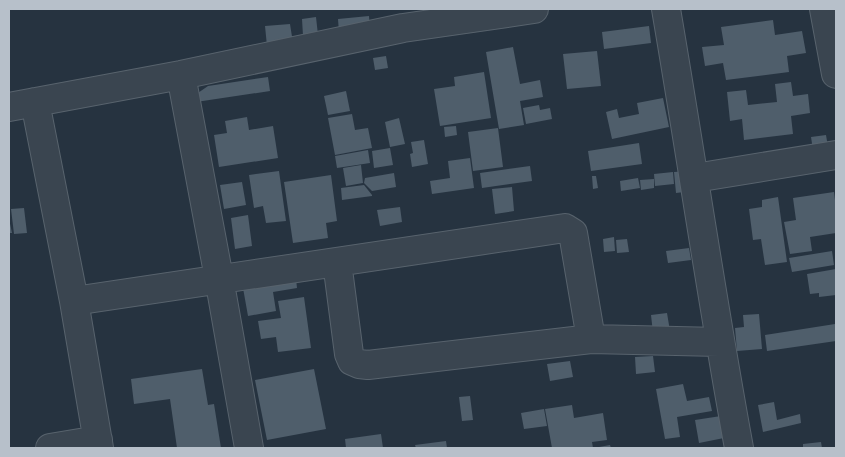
<svg xmlns="http://www.w3.org/2000/svg" width="845" height="457" viewBox="0 0 845 457" font-family="Poppins,sans-serif">
<rect width="100%" height="100%" fill="#263340"/>
<!-- building -->
<path fill="#4f5e6b" d="M369 16 370 30 339 33 338 19Z
M316 17 318 35 303 36 302 19Z
M773 20 775 35 802 31 806 53 787 56 789 72 726 80 723 63 705 66 702 47 724 45 721 27Z
M290 24 293 43 267 46 265 26Z
M649 26 651 43 604 49 602 32Z
M513 47 520 84 540 80 543 97 520 101 524 125 499 129 486 52Z
M597 51 601 86 567 89 563 54Z
M386 56 388 68 375 70 373 58Z
M484 72 491 118 440 126 434 89 455 86 454 77Z
M268 77 270 91 196 102 195 95 208 86Z
M791 82 793 96 808 94 810 113 791 116 793 134 744 140 742 119 730 121 727 92 746 90 748 105 777 102 775 84Z
M346 91 350 111 328 115 324 96Z
M663 98 669 127 612 139 606 112 617 109 619 118 639 114 637 103Z
M539 105 540 110 550 108 552 119 526 124 523 108Z
M352 114 355 130 368 128 372 148 335 155 328 118Z
M247 117 249 130 273 126 278 158 219 167 214 135 227 133 225 121Z
M399 118 405 144 390 147 385 122Z
M456 126 457 135 445 137 444 127Z
M498 128 503 167 473 171 468 132Z
M826 135 828 147 813 150 811 137Z
M424 140 428 164 412 167 410 154 413 153 411 142Z
M639 143 642 164 591 171 588 151Z
M390 148 393 165 374 168 372 151Z
M368 150 370 163 337 168 335 156Z
M470 158 474 188 432 194 430 181 450 178 448 161Z
M361 165 363 183 346 186 343 168Z
M530 166 532 181 482 188 480 173Z
M279 171 286 221 266 223 263 206 254 208 249 175Z
M690 171 692 191 676 193 674 172Z
M673 172 674 184 655 186 654 174Z
M394 173 396 187 372 191 364 183 365 178Z
M331 175 337 221 326 223 328 238 293 243 284 182Z
M592 176H596L598 188 593 189Z
M638 178 640 188 621 191 620 181Z
M654 179V188L641 190 640 180Z
M242 182 246 205 224 209 220 185Z
M364 185 372 195V196L342 200 341 188Z
M512 187 514 211 495 214 492 189Z
M834 192 836 208V233L810 237 812 251 790 254 784 222 796 220 793 198Z
M778 197 787 262 765 265 761 239 753 240 749 209 762 207V200Z
M400 207 402 222 380 226 377 210Z
M24 208 27 233 14 234 11 209Z
M248 215 252 246 235 249 231 218Z
M9 219 12 233H9Z
M614 237 615 251 604 252 603 239Z
M627 239 629 252 617 253 616 240Z
M689 248 691 260 668 263 666 251Z
M832 251 834 265 792 272 789 258Z
M836 269V295L819 297V293L810 294 807 274Z
M296 279 297 288 273 292 276 311 248 316 243 288Z
M304 297 311 348 278 352 276 337 261 339 258 321 281 318 278 301Z
M667 313 670 331 653 333 651 315Z
M759 314 762 349 737 351 735 328 744 327 743 315Z
M835 324 836 341 767 351 765 335Z
M653 356 655 372 636 374 635 357Z
M570 361 573 377 550 381 547 364Z
M202 369 208 405 214 404 221 448H177L170 399 134 404 131 379Z
M314 369 326 429 267 440 255 380Z
M683 384 687 401 709 397 712 411 677 417 680 437 665 439 656 389Z
M470 396 473 420 462 421 459 397Z
M774 402 777 420 800 414 801 423 763 432 758 405Z
M572 405 574 418 603 413 607 440 592 442 593 448H552L545 409Z
M544 409 547 426 524 429 521 413Z
M721 416 724 438 699 443 695 420Z
M381 434 383 448H346L345 439Z
M446 441 447 448H416L415 445Z
M821 442 822 448H803V444Z
M610 445 611 448H599V447Z"/>
<g fill="none" stroke-linecap="round" stroke-linejoin="round">
<!-- street casing -->
<g stroke="#58636d" stroke-width="30">
<path id="street" d="M666 9C691 155 712 302 739 448
M824 9 836 74
M181 75 219 278 249 448
M35 102 74 301 99 448
M9 107 181 75 403 28 534 9
M695 178 836 155
M337 262 349 354 352 361 359 364 368 365 591 339 719 342
M74 301 565 228 573 233 591 339
M50 448 98 440"/>
</g>
<!-- street -->
<use href="#street" stroke="#3a4550" stroke-width="28"/>
</g>
<!-- border -->
<rect width="845" height="457" fill="none" stroke="#b7c0ca" stroke-width="20"/>
</svg>
